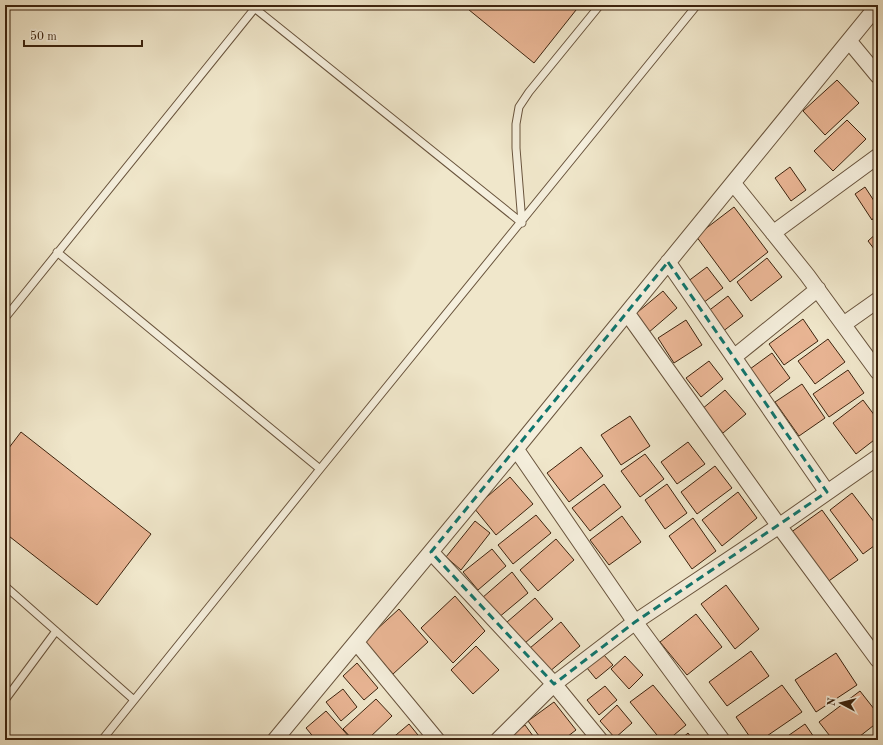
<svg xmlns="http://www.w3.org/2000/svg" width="883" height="745" viewBox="0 0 883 745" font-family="'Old Standard TT',serif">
<rect width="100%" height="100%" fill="#f0e7cb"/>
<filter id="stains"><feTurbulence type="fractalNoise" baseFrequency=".005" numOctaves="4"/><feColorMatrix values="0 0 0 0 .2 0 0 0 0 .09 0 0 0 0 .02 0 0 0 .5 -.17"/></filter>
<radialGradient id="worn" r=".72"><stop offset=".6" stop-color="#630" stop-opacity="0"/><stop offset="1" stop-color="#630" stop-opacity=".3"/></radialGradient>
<!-- building -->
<path fill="#e9b594" stroke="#3c230e" d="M463 5H580L534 63Z
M837 80 859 103 825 135 803 111Z
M847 120 866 139 833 171 814 151Z
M790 167 806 190 791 201 775 178Z
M865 187 878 207V212L872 220 855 194Z
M734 207 768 252 730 282 696 236Z
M878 232V254L868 241Z
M767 258 782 277 751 301 737 282Z
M707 267 723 288 703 303 687 282Z
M663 291 677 308 648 333 633 316Z
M728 296 743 316 722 332 707 312Z
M803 319 818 341 784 365 769 344Z
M686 320 702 345 674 363 658 338Z
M828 339 845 362 815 384 798 361Z
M772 353 790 378 768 395 750 369Z
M709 361 723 379 701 397 686 378Z
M848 370 864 393 829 417 813 394Z
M802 384 825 418 799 436 775 402Z
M725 390 746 414 723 433 702 409Z
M863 400 878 420V437L856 454 833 423Z
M630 416 650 446 621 465 601 435Z
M21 432 151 534 97 605 5 533V453Z
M688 442 705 464 677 484 661 462Z
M581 447 603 476 569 502 547 473Z
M645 454 664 479 640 497 621 471Z
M715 466 732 488 697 514 681 492Z
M510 477 533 504 496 535 474 508Z
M604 484 621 507 590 531 572 508Z
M667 484 687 513 665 529 645 500Z
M738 492 757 518 722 546 702 520Z
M852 493 878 527V543L863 554 830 510Z
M822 510 858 560 826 583 790 533Z
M536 515 551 533 513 564 498 545Z
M622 516 641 542 609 565 590 540Z
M693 518 716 551 692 569 669 536Z
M475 521 490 533 461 570 446 557Z
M556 539 574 560 538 591 520 570Z
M492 549 506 566 478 590 463 572Z
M512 572 528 593 498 618 482 598Z
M726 585 759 629 735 649 701 604Z
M455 596 485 631 453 663 421 628Z
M535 598 553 619 525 643 507 622Z
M399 609 428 642 393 674 364 641Z
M696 614 722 647 687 675 660 642Z
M561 622 580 646 549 672 530 648Z
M476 646 499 670 473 694 451 670Z
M751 651 769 676 727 706 709 682Z
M836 653 857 685 816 712 795 680Z
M603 654 613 665 596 679 587 668Z
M625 656 643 675 629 689 611 669Z
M357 663 378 688 364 700 343 676Z
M653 685 686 725 668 740H661L630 702Z
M782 685 802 712 761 740H752L736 717Z
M605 686 617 700 599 715 587 700Z
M343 689 357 707 341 721 326 702Z
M860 691 878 714V722L855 740H833L819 722Z
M376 699 392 716 367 740H353L343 729Z
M554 702 576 730 563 740H542L528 721Z
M617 705 632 723 615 738 600 721Z
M326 711 352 740H316L306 728Z
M409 724 422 740H390Z
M805 724 816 740H782Z
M525 725 536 740H507L506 738Z
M688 733 693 740H680Z"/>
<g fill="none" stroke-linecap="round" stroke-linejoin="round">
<!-- service casing -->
<g stroke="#69543d" stroke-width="9">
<path id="service" d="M252 6 522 223
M522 223 516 148V124L519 107 529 92 600 5
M57 252 320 469
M5 318 255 8
M5 586 134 700
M5 700 56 631
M102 740 320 469 697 5"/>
</g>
<!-- minor casing -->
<g stroke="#69543d" stroke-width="17">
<path id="minor" d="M849 41 878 76
M733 183 807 275 878 372
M773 233 878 156
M668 262 827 492
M627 313 779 526 878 660
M844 324 878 300
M734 357 818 289
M516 449 635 622 722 740
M431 552 554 684 600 740
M356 642 437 740
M275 740 516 449 878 5
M498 740 554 684 635 622 779 526 878 457"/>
</g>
<!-- service -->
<use href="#service" stroke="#f5efdd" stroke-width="7"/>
<!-- minor -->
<use href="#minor" stroke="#f5efdd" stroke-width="15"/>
</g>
<!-- marked area -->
<path fill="none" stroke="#0f766e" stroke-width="3" stroke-dasharray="8 5" stroke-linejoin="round" d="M668 262 827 492 635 622 554 684 431 552Z"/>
<!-- margin -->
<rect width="883" height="745" fill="none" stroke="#f0e7cb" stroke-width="20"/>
<rect x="6" y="6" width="871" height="733" fill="none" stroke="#3c230e" stroke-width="2"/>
<rect x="10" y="10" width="863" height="725" fill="none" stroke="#3c230e"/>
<!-- north arrow -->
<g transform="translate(841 703) rotate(277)" stroke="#f5efdd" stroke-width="3" paint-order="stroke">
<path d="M0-3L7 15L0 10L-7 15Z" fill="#3c230e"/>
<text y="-6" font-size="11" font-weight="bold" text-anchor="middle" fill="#3c230e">N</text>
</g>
<!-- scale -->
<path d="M24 40v6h118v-6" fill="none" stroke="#3c230e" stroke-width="2"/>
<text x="30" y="40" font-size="12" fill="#3c230e" stroke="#f5efdd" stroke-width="3" paint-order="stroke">50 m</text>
<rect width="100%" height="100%" filter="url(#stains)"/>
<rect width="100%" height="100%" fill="url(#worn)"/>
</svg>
